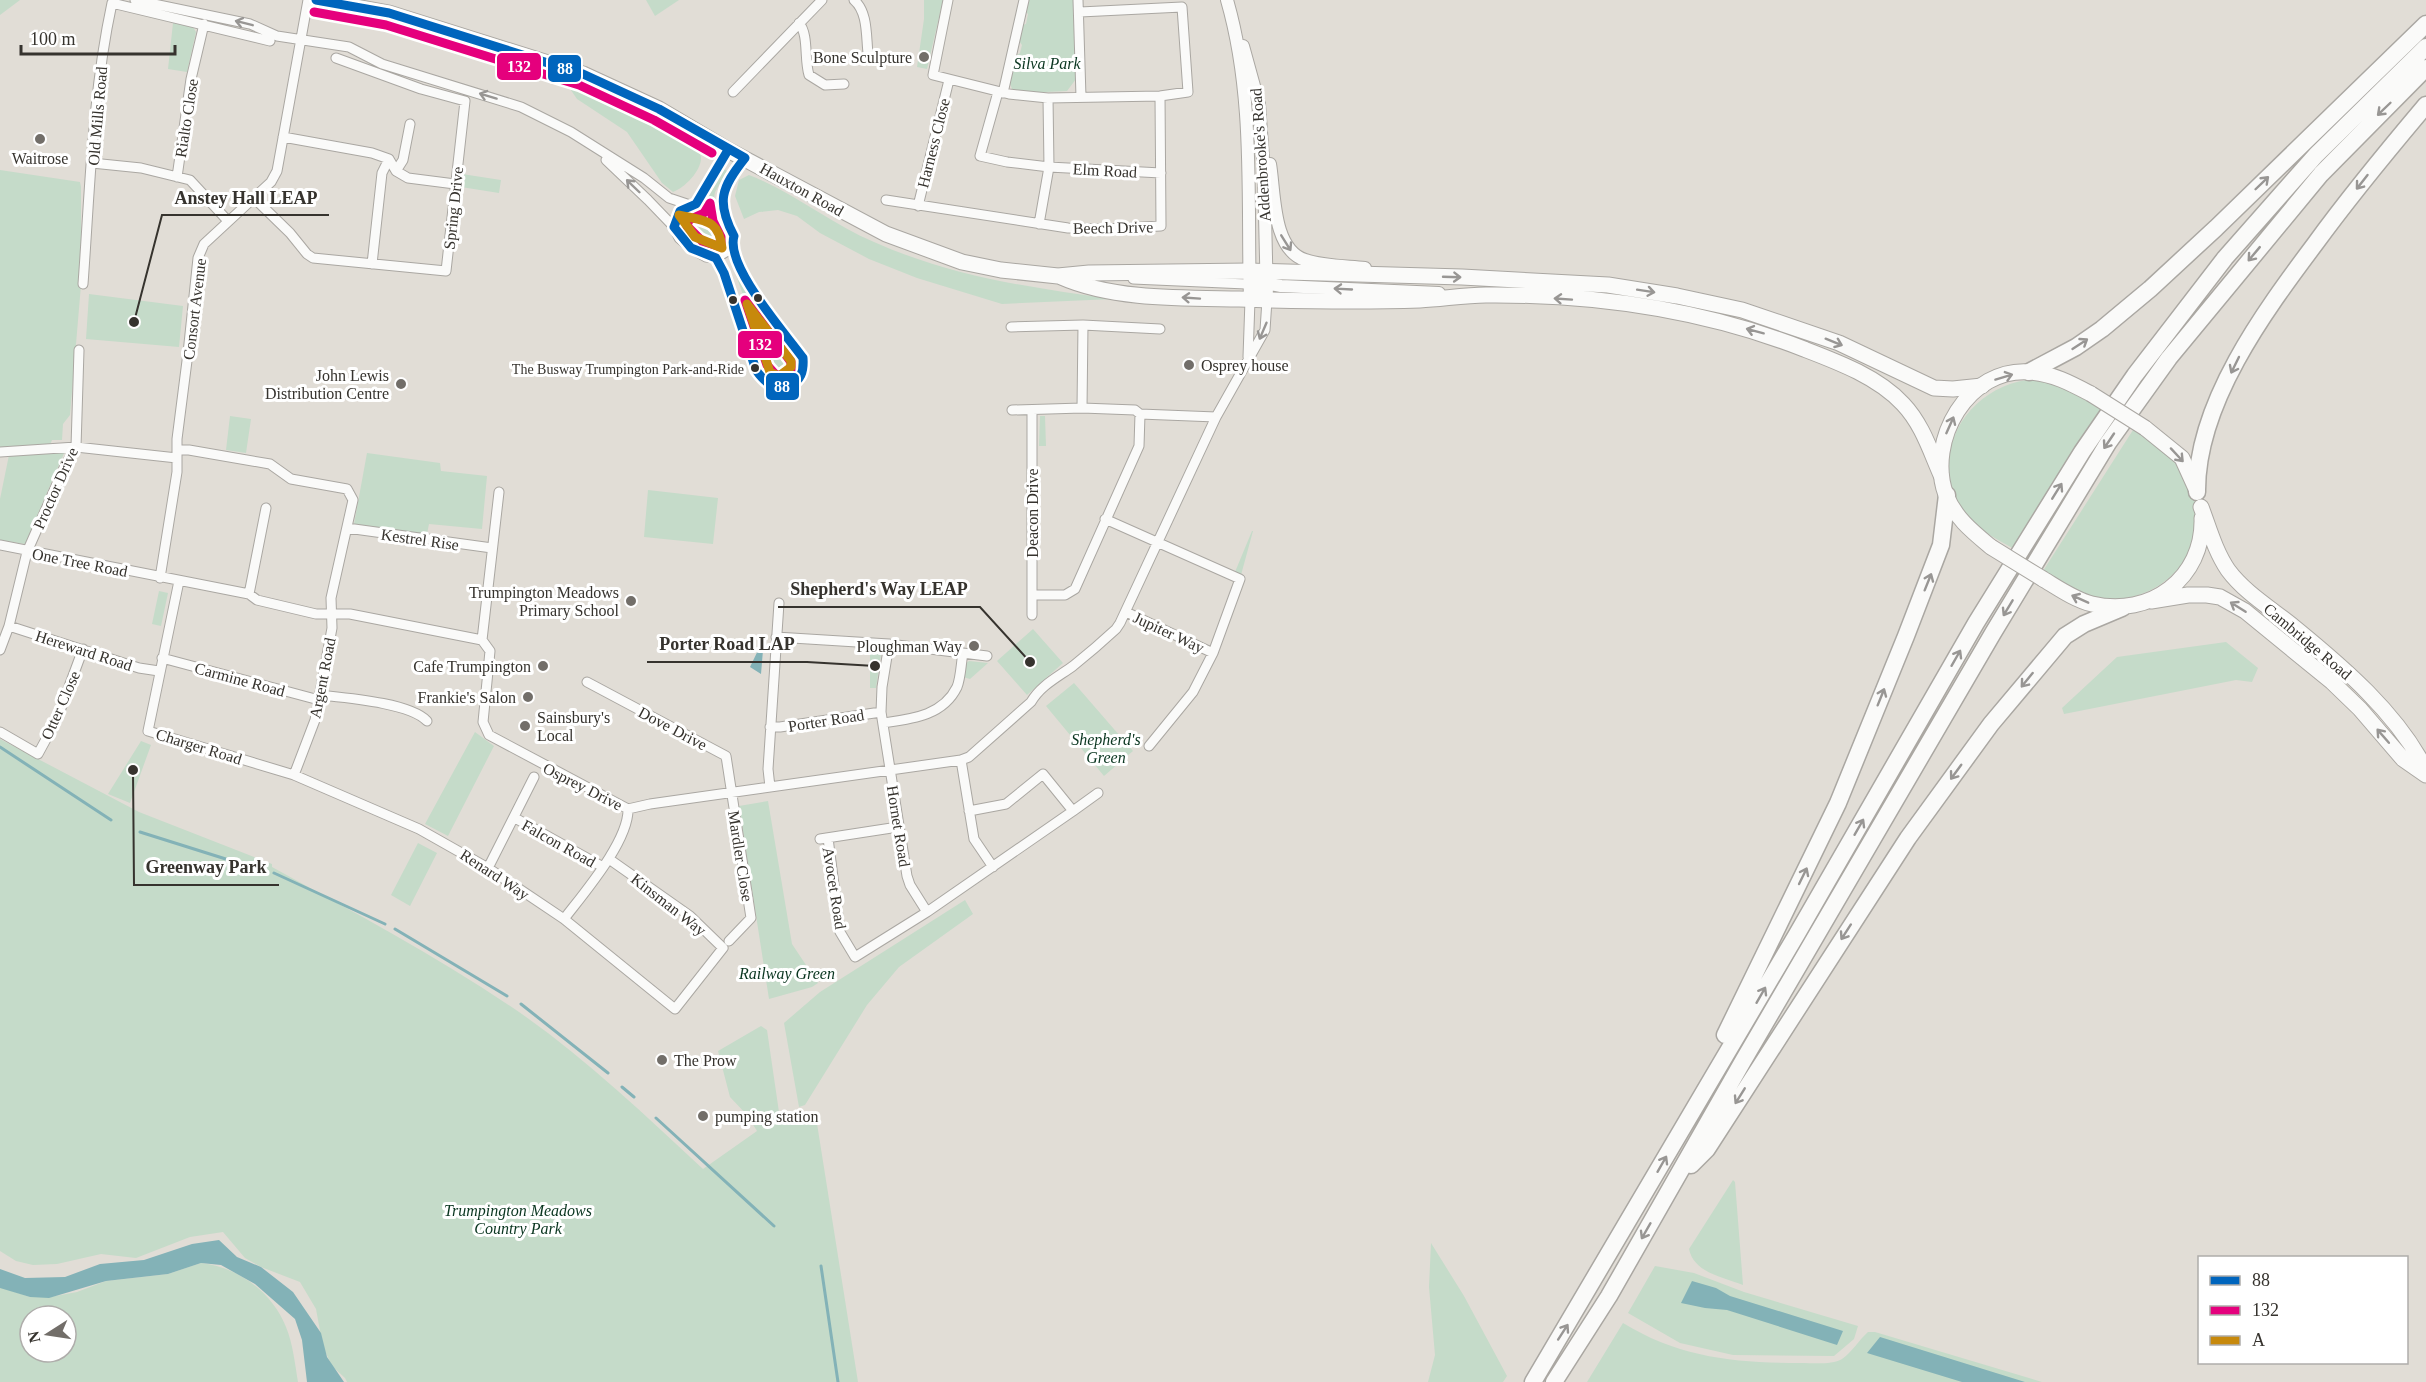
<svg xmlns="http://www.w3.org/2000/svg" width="2426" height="1382" viewBox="0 0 2426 1382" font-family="'Times New Roman',serif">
<rect width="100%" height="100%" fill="#e1ddd6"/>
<!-- green -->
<path fill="#c5dbc9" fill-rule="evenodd" d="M0 0H20L0 15Z
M646 0H679L655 16Z
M924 0H943L927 69 917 67 924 19Z
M1028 0H1074L1076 79 1067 91 1024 93 1013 91 1010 84 1016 56 1020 53 1022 45 1019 41 1023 25 1026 24 1028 14 1025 11Z
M173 23 193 27 196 32 187 72 168 69Z
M562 77 641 115 697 147C697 148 701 156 701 157 702 170 685 188 673 192L662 183 627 132 577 99Z
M724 169 727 171 715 192 713 204 704 199Z
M0 170 80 182 81 187V285L70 415 63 424 62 440H52L50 445 0 451Z
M462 174 501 180 499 193 461 187Z
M749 175C793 192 831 224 874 242 953 277 1028 287 1113 299L1002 304 917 278 869 259 820 233 797 216 778 210 759 212 744 219 735 196 739 180Z
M693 212 702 214 726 232 727 240 723 248 712 251 685 235 681 226 684 217Z
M736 275 795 357 796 368C787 378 781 380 768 374L747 314 749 312Z
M89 294 183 306 179 347 86 339Z
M2027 380 2058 383 2103 408 2014 549C1997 539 1979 531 1966 514 1924 460 1964 389 2027 380Z
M230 416 251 419 246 453 226 450Z
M1040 416H1045L1046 446H1039Z
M2133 430C2147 439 2162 447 2174 459 2179 464 2182 472 2186 479 2224 548 2155 618 2082 595 2069 591 2055 579 2043 571Z
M65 451 25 544 0 540V499L9 455Z
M367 453 440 463 441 471 487 476 482 529 429 524 427 534 354 524Z
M648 490 718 498 713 544 644 537Z
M1252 531H1253L1241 575 1235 572Z
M159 591 168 593 161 626 152 624Z
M1033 629 1063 663 1027 695 997 661Z
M2226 642 2258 668 2252 682 2236 680 2064 714 2062 708 2117 657Z
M870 649H878L881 654 876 688H870Z
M969 661 988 663 970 679 963 677 965 664Z
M1074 683 1133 751 1104 776 1046 706Z
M475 732 494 746 448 836 425 824Z
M0 739 139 812 272 864V867C355 913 440 958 519 1012 585 1058 644 1114 703 1169L757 1131 747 1115 730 1097 718 1051 761 1026 767 1030 780 1119 761 1129 815 1111 858 1382H347L345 1378 332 1366 323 1347 316 1309 300 1282 261 1267 245 1258 223 1232 190 1237 136 1258 101 1254 57 1264 33 1265 16 1261 0 1251Z
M141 741 151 745 130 803 108 794Z
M768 801 792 944 818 983 812 987 769 999 739 806Z
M418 843 437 853 410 906 391 895Z
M965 900 973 914 899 967 867 1005 805 1105 799 1107 784 1023 820 992Z
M1733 1180 1735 1182 1743 1285C1723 1277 1694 1273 1689 1249Z
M1431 1243 1464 1296 1507 1376 1503 1382H1428L1435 1355 1429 1287Z
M201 1263C238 1267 272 1292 286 1327 293 1344 295 1364 298 1382H0V1287L30 1297H50L77 1292 106 1281 168 1274ZM30 1316H66V1352H30Z
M1655 1266 1694 1273 1744 1292 1858 1326 1854 1339 1834 1356 1733 1355 1680 1343 1628 1313Z
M1623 1323C1680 1358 1736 1363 1801 1363 1813 1363 1832 1365 1842 1359 1852 1352 1859 1340 1868 1332H1875L2042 1382H1587Z"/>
<!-- water -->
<path fill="#83b2b7" d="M764 638 761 674 750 667Z
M219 1240 237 1257 261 1267 293 1292 321 1333 327 1357 344 1382H307L302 1340 295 1319 255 1284 221 1265 201 1263 168 1274 106 1281 49 1298 30 1297 0 1288V1269L25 1278 65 1277 100 1264 144 1260 192 1244Z
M1692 1281 1716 1288 1730 1296 1843 1331 1837 1345 1727 1310 1705 1308 1681 1303Z
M1880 1337 2025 1382H1962L1867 1353Z"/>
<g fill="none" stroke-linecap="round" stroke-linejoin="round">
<!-- stream -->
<path stroke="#83b2b7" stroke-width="3" d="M0 747 111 820
M140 832 248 866
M274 873 385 924
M395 929 507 996
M521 1004 608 1073
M622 1087 634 1097
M656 1118 774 1226
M821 1266 838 1382"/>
<!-- minor casing -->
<g stroke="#aaa7a2" stroke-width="11">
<path id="minor" d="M135 0 250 24 277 36 349 47 382 64 521 107 571 132 644 178 669 198 690 205
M854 0C868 12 866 36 868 53
M948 0 933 75 1009 94 1048 98 1160 96 1188 92 1182 7 1080 12
M1078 0 1081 97
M799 23C809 35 804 59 809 75L825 85 844 84
M733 92 822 0
M998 92 980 156 1007 162 1049 167 1048 98
M1003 93 1024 0
M283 137 372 153 389 159 396 171 408 178 455 184
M606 160 648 200 674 227 679 238 692 249 706 257 716 258 726 252 734 236 724 217 696 204 680 211 674 227
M92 163 141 168 190 180 228 221
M396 171 403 160 410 124
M177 177 191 79 204 24
M255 199 290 233 307 254 313 258 446 271 465 101 421 89 336 58
M886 200 1068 228 1104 229 1161 226 1160 96
M696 204 728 150
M918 206 949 80
M724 217C721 192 729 177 745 158
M1039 224 1049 167 1161 173
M372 264 382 173 389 159
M1133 279 1246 284 1258 291 1264 301
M83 284C90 190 92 96 112 3L270 41
M1011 327 1083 325 1160 329
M1248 357 1250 300
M1082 408 1083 325
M1012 410 1082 408 1135 410 1140 414 1216 417
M177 450H189L270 464 291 479 347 489 353 500 331 598 332 628 315 720 294 775
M0 452 76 447 177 458
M1105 519 1240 579 1213 653 1126 612
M347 528 492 548
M0 545 249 594 257 600 316 614H350L482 640 490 651 483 722 489 735 628 809 650 804 961 760 969 757 1031 702C1041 685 1058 677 1073 666 1088 654 1102 642 1116 629L1120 623 1216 417 1265 330 1267 300
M160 578 177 472V439L188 353 198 258 204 244 271 182 277 171 308 0
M179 581 148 731 294 775 419 829 488 868 564 919 675 1009 723 948 690 916 609 859
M249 594 266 508
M1032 595H1065L1075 589 1139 446 1140 414
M1032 615V410
M9 626 139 668 159 671
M776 637 889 644 987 656
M482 640 499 492
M889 644 882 687 881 712 907 876 910 885 927 912
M0 650 9 626 27 552 64 468 76 447 79 350
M162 658 319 700
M587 682 726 756 751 918 729 941
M320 695C347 698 410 703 427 721
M883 723C911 719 943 716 957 687 961 677 961 663 963 653
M770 727H780L881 712
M0 732 38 754 57 719 83 649
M1149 746 1193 692 1213 653
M961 760 974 839 993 867
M770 787 768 769 779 603
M1073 811 1098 793
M515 818 603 867
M828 838 840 932 855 957 927 912 1073 811 1043 774 1006 804 969 811
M820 839 898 827
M488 868 534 777
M564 919C583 894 629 841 628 809"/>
</g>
<!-- tertiary casing -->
<g stroke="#aaa7a2" stroke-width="14">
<path id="tertiary" d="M1227 0C1255 97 1247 200 1250 300
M1243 46 1259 104 1264 173 1267 300
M1270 164C1275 193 1272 249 1305 260 1323 266 1345 266 1365 268
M1259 282 1281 286 1439 293"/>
</g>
<!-- primary casing -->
<g stroke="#aaa7a2" stroke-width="17">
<path id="primary" d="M316 0 389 13 583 74 659 109 728 150 886 234 962 262 1001 270 1058 276 1089 273 1249 271 1462 277 1608 285 1677 296 1742 310 1839 343 1934 388 1953 389 1982 386
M1061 277C1113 300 1182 298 1239 299 1299 301 1360 302 1420 300 1442 299 1464 295 1486 295 1594 294 1704 310 1804 349 1838 362 1878 377 1903 404 1922 424 1930 450 1941 475"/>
</g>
<!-- trunk casing -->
<g stroke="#aaa7a2" stroke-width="17">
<path id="trunk" d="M2145 428 2182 458 2197 491
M2201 507C2209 528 2215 551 2228 570 2245 593 2272 609 2294 627 2343 667 2397 713 2426 770
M1991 547C1973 532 1955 518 1946 495 1926 441 1968 366 2031 372 2054 374 2072 384 2091 394
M2043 579C2058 588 2075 600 2092 604 2150 618 2204 578 2202 518
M2151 601 2188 595H2207L2220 597 2245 611 2332 682 2360 709 2403 759 2426 775"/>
</g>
<!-- motorway casing -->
<g stroke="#aaa7a2" stroke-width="19">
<path id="motorway" d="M2029 372 2076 347 2102 329 2150 289 2216 228 2426 24
M2197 492C2196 404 2264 312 2315 244 2350 196 2388 150 2426 105
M1725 1035 1838 803 1906 636 1941 545 1947 495
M1691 1165 1707 1149 1908 838 1991 724 2065 636 2084 624 2122 608
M1533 1382 1797 934 1976 623 2082 452 2135 375 2225 258 2316 155 2426 47
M1554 1382 1609 1296 1743 1061 1993 633 2108 443 2169 358 2321 174 2426 68"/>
</g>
<!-- minor -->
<use href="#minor" stroke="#fafaf9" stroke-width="9"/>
<!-- tertiary -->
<use href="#tertiary" stroke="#fafaf9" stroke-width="12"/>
<!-- primary -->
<use href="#primary" stroke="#fafaf9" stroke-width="15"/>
<!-- trunk -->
<use href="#trunk" stroke="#fafaf9" stroke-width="15"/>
<!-- motorway -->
<use href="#motorway" stroke="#fafaf9" stroke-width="16"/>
<!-- trunk-bridge casing -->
<g stroke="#aaa7a2" stroke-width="17" stroke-linecap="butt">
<path id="trunk-bridge" d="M2091 394 2145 428
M1991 547 2043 579"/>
</g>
<!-- trunk-bridge -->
<use href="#trunk-bridge" stroke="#fafaf9" stroke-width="15"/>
<!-- bus-1 casing -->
<g stroke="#fff" stroke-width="14">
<path id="bus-1" d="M316 0 389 13 583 74 659 109 745 158C721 188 716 202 734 236 725 266 785 333 803 358 804 372 801 380 789 386 773 389 765 383 756 370L724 273 716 258 691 248 674 227 680 211 696 204 728 150"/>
</g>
<!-- bus-2 casing -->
<g stroke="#fff" stroke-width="14">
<path id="bus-2" d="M314 12 386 25 579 85 654 120 712 153
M710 203 713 221 721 237V247L702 241 687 226 689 220 704 213Z
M745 300 791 362V370L785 375H776L767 365Z"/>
</g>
<!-- bus-3 casing -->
<g stroke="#fff" stroke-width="14">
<path id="bus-3" d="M679 215C703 221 719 218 722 248L695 237Z
M747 304 791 361V367L779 376 770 372Z"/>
</g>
<!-- bus-1 -->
<use href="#bus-1" stroke="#0065bd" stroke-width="9"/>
<!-- bus-2 -->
<use href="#bus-2" stroke="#e5007d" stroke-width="9"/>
<!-- bus-3 -->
<use href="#bus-3" stroke="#c7890c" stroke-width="9"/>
</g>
<!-- one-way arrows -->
<defs><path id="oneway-shaft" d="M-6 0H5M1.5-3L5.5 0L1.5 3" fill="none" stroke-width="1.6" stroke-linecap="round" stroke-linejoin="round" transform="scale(1.5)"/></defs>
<g stroke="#989694">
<use href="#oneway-shaft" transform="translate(244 23) rotate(-166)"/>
<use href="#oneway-shaft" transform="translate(488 96) rotate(-163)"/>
<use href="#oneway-shaft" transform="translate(2384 109) rotate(136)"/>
<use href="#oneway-shaft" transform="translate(2362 182) rotate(128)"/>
<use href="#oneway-shaft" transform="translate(2262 183) rotate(-44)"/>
<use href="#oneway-shaft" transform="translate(633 186) rotate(-136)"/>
<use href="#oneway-shaft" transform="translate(1286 243) rotate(58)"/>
<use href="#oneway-shaft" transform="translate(2254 254) rotate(130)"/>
<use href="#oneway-shaft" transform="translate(1452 277) rotate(2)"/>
<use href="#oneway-shaft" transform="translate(1343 289) rotate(-177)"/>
<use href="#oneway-shaft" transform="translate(1646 291) rotate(9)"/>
<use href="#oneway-shaft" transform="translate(1191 298) rotate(-176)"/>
<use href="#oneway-shaft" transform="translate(1563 299) rotate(-176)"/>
<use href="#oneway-shaft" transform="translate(1263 331) rotate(113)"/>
<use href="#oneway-shaft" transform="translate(1755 331) rotate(-165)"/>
<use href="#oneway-shaft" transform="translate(1834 342) rotate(22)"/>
<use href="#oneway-shaft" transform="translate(2080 344) rotate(-33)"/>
<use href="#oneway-shaft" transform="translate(2235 365) rotate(116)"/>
<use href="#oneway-shaft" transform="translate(2004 377) rotate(-17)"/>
<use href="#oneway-shaft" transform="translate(1950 425) rotate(-66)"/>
<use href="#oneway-shaft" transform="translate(2109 441) rotate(124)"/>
<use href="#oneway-shaft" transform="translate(2177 455) rotate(47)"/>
<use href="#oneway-shaft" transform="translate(2057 491) rotate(-58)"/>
<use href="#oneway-shaft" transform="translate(1928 582) rotate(-68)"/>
<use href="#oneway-shaft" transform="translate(2080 599) rotate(-156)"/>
<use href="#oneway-shaft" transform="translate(2238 607) rotate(-148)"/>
<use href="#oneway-shaft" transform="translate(2008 608) rotate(121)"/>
<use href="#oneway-shaft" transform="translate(1956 658) rotate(-60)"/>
<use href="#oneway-shaft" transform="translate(2027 680) rotate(129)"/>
<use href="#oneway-shaft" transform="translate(1881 697) rotate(-68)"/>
<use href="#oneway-shaft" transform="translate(2383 736) rotate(-131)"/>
<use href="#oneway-shaft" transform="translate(1956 772) rotate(126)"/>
<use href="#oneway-shaft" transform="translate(1859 827) rotate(-60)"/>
<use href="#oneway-shaft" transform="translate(1803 876) rotate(-64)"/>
<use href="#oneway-shaft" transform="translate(1846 932) rotate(123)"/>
<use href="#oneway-shaft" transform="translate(1761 995) rotate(-60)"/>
<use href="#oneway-shaft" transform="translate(1740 1096) rotate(122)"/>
<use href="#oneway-shaft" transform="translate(1662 1164) rotate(-60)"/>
<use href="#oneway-shaft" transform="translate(1646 1231) rotate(120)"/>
<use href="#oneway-shaft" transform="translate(1563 1332) rotate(-57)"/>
</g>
<!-- markers -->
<g fill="#726e69" stroke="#fff" stroke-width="2">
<circle cx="924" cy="57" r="6"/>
<circle cx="40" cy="139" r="6"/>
<circle cx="1189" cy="365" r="6"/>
<circle cx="401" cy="384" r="6"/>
<circle cx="631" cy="601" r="6"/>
<circle cx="974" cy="646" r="6"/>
<circle cx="543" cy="666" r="6"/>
<circle cx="528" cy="697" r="6"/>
<circle cx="525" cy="726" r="6"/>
<circle cx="662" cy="1060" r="6"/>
<circle cx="703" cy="1116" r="6"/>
</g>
<g fill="#36332e" stroke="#fff" stroke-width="2">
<circle cx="758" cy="298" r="5"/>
<circle cx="733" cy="300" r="5"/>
<circle cx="755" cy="368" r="5"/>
</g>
<g text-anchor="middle" stroke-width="6" stroke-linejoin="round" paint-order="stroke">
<!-- bus labels -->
<g font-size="14" fill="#36332e" stroke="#fff" text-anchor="end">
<text x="744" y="374">The Busway Trumpington Park-and-Ride</text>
</g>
<!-- poi labels -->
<g font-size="16" fill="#36332e" stroke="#fff" text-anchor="end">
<text x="912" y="63">Bone Sculpture</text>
<text x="40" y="164" text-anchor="middle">Waitrose</text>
<text x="1201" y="371" text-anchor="start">Osprey house</text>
<text x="389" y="381">John Lewis<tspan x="389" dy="18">Distribution Centre</tspan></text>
<text x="619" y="598">Trumpington Meadows<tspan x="619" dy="18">Primary School</tspan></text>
<text x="962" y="652">Ploughman Way</text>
<text x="531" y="672">Cafe Trumpington</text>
<text x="516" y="703">Frankie's Salon</text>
<text x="537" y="723" text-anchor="start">Sainsbury's<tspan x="537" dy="18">Local</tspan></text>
<text x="674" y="1066" text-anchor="start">The Prow</text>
<text x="715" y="1122" text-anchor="start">pumping station</text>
</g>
<!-- park labels -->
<g font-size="16" font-style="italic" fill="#09351f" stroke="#fff">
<text x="1047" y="69">Silva Park</text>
<text x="1106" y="745">Shepherd's<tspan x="1106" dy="18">Green</tspan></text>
<text x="787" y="979">Railway Green</text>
<text x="518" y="1216">Trumpington Meadows<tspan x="518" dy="18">Country Park</tspan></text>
</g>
<!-- street labels -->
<g font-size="16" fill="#36332e" stroke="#fff">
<text transform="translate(97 116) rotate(-85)" y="6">Old Mills Road</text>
<text transform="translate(186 118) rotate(-81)" y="6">Rialto Close</text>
<text transform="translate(933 143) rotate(-76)" y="6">Harness Close</text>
<text transform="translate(1260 155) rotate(-94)" y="6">Addenbrooke's Road</text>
<text transform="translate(1105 170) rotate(3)" y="6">Elm Road</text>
<text transform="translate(802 189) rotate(29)" y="6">Hauxton Road</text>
<text transform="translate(453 208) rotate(-84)" y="6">Spring Drive</text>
<text transform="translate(1113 227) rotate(-1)" y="6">Beech Drive</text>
<text transform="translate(194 309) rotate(-83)" y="6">Consort Avenue</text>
<text transform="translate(55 488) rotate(-66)" y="6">Proctor Drive</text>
<text transform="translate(1032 513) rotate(-90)" y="6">Deacon Drive</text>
<text transform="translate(420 539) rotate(8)" y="6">Kestrel Rise</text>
<text transform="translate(80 562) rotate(11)" y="6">One Tree Road</text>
<text transform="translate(1169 632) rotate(25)" y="6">Jupiter Way</text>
<text transform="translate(2308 641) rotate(40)" y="6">Cambridge Road</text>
<text transform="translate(84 650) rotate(18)" y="6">Hereward Road</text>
<text transform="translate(322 678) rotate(-79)" y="6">Argent Road</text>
<text transform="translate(240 679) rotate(15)" y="6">Carmine Road</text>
<text transform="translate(60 705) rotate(-66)" y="6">Otter Close</text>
<text transform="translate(826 720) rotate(-9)" y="6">Porter Road</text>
<text transform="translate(673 728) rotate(28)" y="6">Dove Drive</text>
<text transform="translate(199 746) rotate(17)" y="6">Charger Road</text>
<text transform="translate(583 786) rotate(27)" y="6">Osprey Drive</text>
<text transform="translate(899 826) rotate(81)" y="6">Hornet Road</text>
<text transform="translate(559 843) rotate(29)" y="6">Falcon Road</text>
<text transform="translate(741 856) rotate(81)" y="6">Mardler Close</text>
<text transform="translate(495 874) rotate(33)" y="6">Renard Way</text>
<text transform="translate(835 888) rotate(81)" y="6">Avocet Road</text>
<text transform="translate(669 904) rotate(38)" y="6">Kinsman Way</text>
</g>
</g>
<!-- callouts -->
<path fill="none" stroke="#36332e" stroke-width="2" d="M134 322L162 215H329M1030 662L980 607H778M875 666L807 662H647M133 770L134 885H279"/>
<g fill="#36332e" stroke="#fff" stroke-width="2">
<circle cx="134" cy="322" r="6"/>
<circle cx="1030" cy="662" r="6"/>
<circle cx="875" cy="666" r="6"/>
<circle cx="133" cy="770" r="6"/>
</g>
<g font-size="18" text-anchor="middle" font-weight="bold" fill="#36332e" stroke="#fff" stroke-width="6" stroke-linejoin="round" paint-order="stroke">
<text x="246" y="204">Anstey Hall LEAP</text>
<text x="879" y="595">Shepherd's Way LEAP</text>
<text x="727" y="650">Porter Road LAP</text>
<text x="206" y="873">Greenway Park</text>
</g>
<g stroke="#fff" stroke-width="2">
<rect x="496" y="52" width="46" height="29" rx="6" fill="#e5007d"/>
<rect x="547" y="54" width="35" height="29" rx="6" fill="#0065bd"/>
<rect x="737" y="330" width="46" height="29" rx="6" fill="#e5007d"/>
<rect x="765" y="372" width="35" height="29" rx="6" fill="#0065bd"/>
</g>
<g font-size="16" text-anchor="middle" font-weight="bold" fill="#fff">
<text x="519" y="72">132</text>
<text x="565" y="74">88</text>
<text x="760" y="350">132</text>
<text x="782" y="392">88</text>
</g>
<!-- legend -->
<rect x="2198" y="1256" width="210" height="108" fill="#ffffff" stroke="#afadab" stroke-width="1.5"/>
<rect x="2210" y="1276" width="30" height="9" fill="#0065bd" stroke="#afadab" stroke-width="1.5"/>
<text x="2252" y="1286" font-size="18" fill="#36332e">88</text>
<rect x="2210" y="1306" width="30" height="9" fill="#e5007d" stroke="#afadab" stroke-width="1.5"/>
<text x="2252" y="1316" font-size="18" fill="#36332e">132</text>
<rect x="2210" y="1336" width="30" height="9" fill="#c7890c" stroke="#afadab" stroke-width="1.5"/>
<text x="2252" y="1346" font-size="18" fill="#36332e">A</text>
<!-- north arrow -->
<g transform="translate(48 1334) rotate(258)"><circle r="28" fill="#ffffff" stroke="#afadab" stroke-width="1.5"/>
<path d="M0-4.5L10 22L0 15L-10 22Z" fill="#726e69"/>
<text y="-9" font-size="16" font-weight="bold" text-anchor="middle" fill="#36332e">N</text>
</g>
<!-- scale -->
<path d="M21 45v9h154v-9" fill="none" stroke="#36332e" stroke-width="3"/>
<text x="30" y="45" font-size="18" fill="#36332e" stroke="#ffffff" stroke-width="4.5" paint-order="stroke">100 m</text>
</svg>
